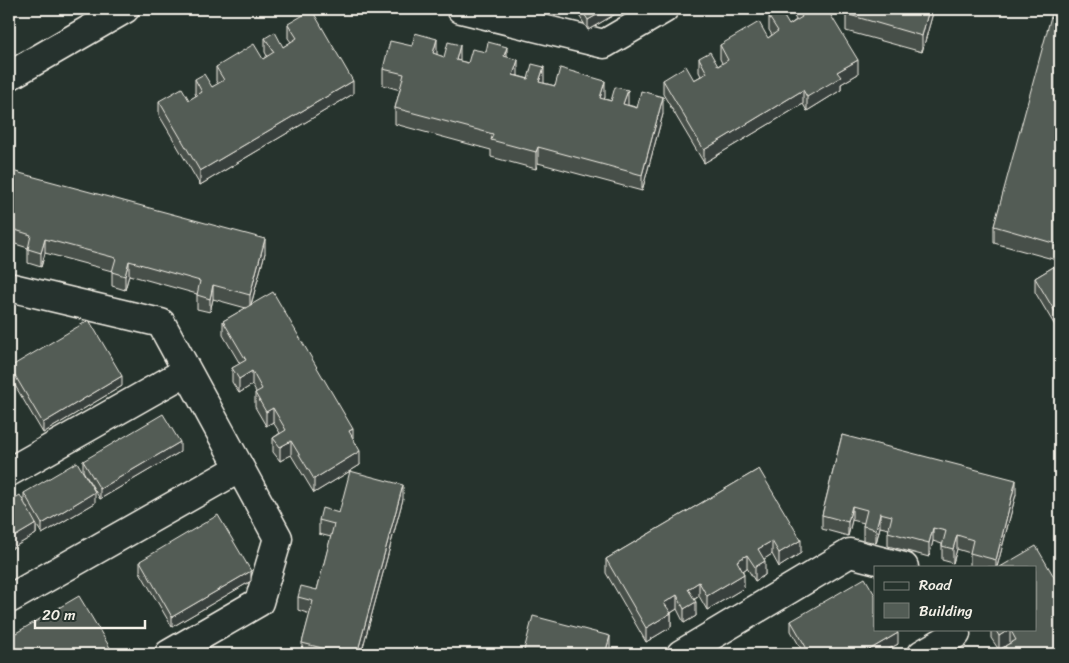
<svg xmlns="http://www.w3.org/2000/svg" width="1069" height="663" viewBox="0 0 1069 663" font-family="Sriracha,sans-serif">
<rect width="100%" height="100%" fill="#26332d"/>
<filter id="ink" filterUnits="userSpaceOnUse"><feTurbulence type="fractalNoise" baseFrequency=".02" numOctaves="2"/><feDisplacementMap in="SourceGraphic" scale="10" xChannelSelector="R" yChannelSelector="G"/><feConvolveMatrix kernelMatrix="1 2 1 2 8 2 1 2 1" color-interpolation-filters="sRGB"/></filter>
<g filter="url(#ink)">
<g fill="none" stroke-linecap="round" stroke-linejoin="round">
<!-- minor casing -->
<g stroke="#f4f1e8" stroke-width="31">
<path id="minor" d="M461 9 604 44 664 9
M9 76 125 9
M9 287 161 323 278 538 259 602 169 654
M9 472 187 371
M9 599 240 468
M681 654 850 553 904 567
M922 654 956 634"/>
</g>
<!-- minor -->
<use href="#minor" stroke="#26332d" stroke-width="28"/>
</g>
<!-- wall -->
<path fill="#474f49" stroke="#f4f1e8" d="M575 9H624L588 30Z
M794 9H827L858 74 841 84V90L807 111 803 104 704 163 663 94V80H694L701 76 699 72V58L718 66 722 63 720 59V45L768 38 772 35 769 30V17L789 25 796 20 794 16Z
M934 9 922 52 846 31V14Z
M1060 9V261L994 243V226Z
M288 24 353 94 200 185 159 115V101L189 100 196 96 195 93V79L212 87 218 84 216 81V67L263 59 267 56 265 52V38L283 47 291 42 288 38Z
M412 46 437 55 468 63 507 57 518 76 555 86 605 97 604 99 663 114 642 191 538 163 536 169 491 157V150L395 124V108L400 90 383 85V69Z
M9 182 265 253 251 305 353 438 360 465 314 493 291 455 280 461 273 452V438L280 433 273 422 266 426 255 407V393L256 392 252 385 239 393 232 382V368L240 364 223 335V321L246 308 213 299 210 312 197 309V294L129 275 125 290 112 286V271L45 253 41 267 28 263V248L9 242Z
M1060 263V334L1035 292V278Z
M10 367 122 386 43 433 10 377Z
M842 435 1016 494 997 567H970V553L957 549 953 563 942 560V544L933 541 929 557 888 546V532L889 529 880 527 876 543 863 540V526L864 523 852 520 848 536 822 529V515Z
M180 452 100 499 83 471V461Z
M759 469 801 553 779 567 772 554 764 559 765 575 755 581 747 568 743 571 744 588 707 610 699 596 694 600 696 616 684 623 677 609 671 613V627L646 642 606 573V559Z
M24 493 95 503 42 534 36 524V534L9 550V502H24Z
M403 499 361 654H302V643L310 614 298 610V597L317 590 331 537 319 534V520L339 513Z
M140 561 251 581 172 627 140 572Z
M791 621 898 644 880 654H804L791 631Z
M991 629H1035L1060 654H1005V646L999 650 991 638Z"/>
<!-- shaded-wall -->
<path fill="#39403c" stroke="#f4f1e8" d="M607 9H624L588 30V20Z
M929 9H934L922 52V36Z
M437 39V55L433 53Z
M460 45V61L456 60Z
M507 47V64L504 56Z
M518 60V76L513 75Z
M858 60V74L841 84V90L807 111V97L837 72Z
M544 67V84L539 82Z
M353 81V94L200 185V171Z
M605 81V97L600 114V98Z
M628 90V106L623 104Z
M803 90V104L704 163V150Z
M663 97V114L642 191V175Z
M538 147V163L536 169V152Z
M45 239V253L41 267V253Z
M265 239V253L250 308V295Z
M129 261V275L125 290V276Z
M213 285V299L210 312V299Z
M252 371V385L239 393V379Z
M122 376V386L43 433V423Z
M273 408V422L266 426V412Z
M353 429V443L349 431Z
M10 436V450L9 451V437Z
M291 441V455L280 461V447Z
M180 442V452L100 499V489Z
M360 451V465L314 493V479Z
M1016 480V494L997 567H996V560Z
M403 485V499L361 654H357Z
M95 492V503L42 534V524Z
M852 506V520L848 536V522Z
M880 513V527L876 543V529Z
M36 524V534L9 550V540Z
M933 528V541L929 557V543Z
M957 535V549L953 563V549Z
M801 540V553L779 567V553Z
M772 541V554L758 563V549Z
M747 555V568L737 575V561Z
M765 561V575L755 581V567Z
M251 571V581L172 627V617Z
M744 574V588L707 610V596Z
M699 582V596L688 603V589Z
M677 595V609L664 617V603Z
M696 602V616L684 623V609Z
M671 613V627L646 642V628Z
M1010 629V643L999 650V636Z
M898 633V644L880 654H862Z
M610 636V650L609 654H605Z"/>
<!-- building -->
<path fill="#525c55" stroke="#f4f1e8" d="M581 9H607L588 20Z
M798 9H827L858 60 837 72 841 77 807 97 803 90 704 150 663 80 686 66 694 80 707 73 699 58 710 52 718 66 728 60 720 45 759 22 768 38 778 31 769 17 780 10 789 25 802 17Z
M847 9H929L922 36 846 14Z
M1053 9H1060V245L994 226Z
M312 10 353 81 200 171 159 101 182 88 189 100 202 92 195 79 204 74 212 87 224 80 216 67 254 44 263 59 274 52 265 38 275 32 283 47 297 38 288 24Z
M415 33 437 39 433 53 444 57 448 42 460 45 456 60 468 63 472 49 486 52 488 42 507 47 504 56 518 60 513 75 528 79 532 64 544 67 539 82 555 86 560 68 605 81 600 98 611 101 615 87 628 90 623 104 637 108 641 91 663 97 642 175 538 147 536 152 491 140 493 134 395 108 404 74 383 69 390 41 412 46Z
M12 171 265 239 250 295 213 285 210 299 197 295 200 281 129 261 125 276 112 272 116 258 45 239 41 253 28 249 31 235 9 228V182Z
M1060 263V320L1035 278Z
M273 292 353 429 349 431 360 451 314 479 291 441 280 447 273 438 286 430 273 408 266 412 255 393 262 389 252 371 239 379 232 368 246 360 223 321Z
M89 320 122 376 43 423 10 367Z
M163 414 180 442 100 489 83 461Z
M842 435 1016 480 996 560 970 553 973 540 957 535 953 549 942 546 946 531 933 528 929 543 888 532 892 516 880 513 876 529 863 526 867 510 852 506 848 522 822 515Z
M77 462 95 492 42 524 24 493Z
M759 469 801 540 779 553 772 541 758 549 765 561 755 567 747 555 737 561 744 574 707 596 699 582 688 589 696 602 684 609 677 595 664 603 671 613 646 628 606 559Z
M350 471 403 485 357 654H346L302 643 313 601 298 597 301 586 317 590 334 524 319 520 322 508 339 513Z
M20 495 36 524 9 540V502Z
M218 515 251 571 172 617 140 561Z
M1036 546 1060 587V654H1010L1005 646 1016 640 1010 629 999 636 995 629H1035V567H1000Z
M865 578 875 595V629H895L898 633 862 654H810L791 621Z
M79 596 112 651 107 654H9V637Z
M533 616 610 636 605 654H523Z"/>
</g>
<!-- margin -->
<rect width="1069" height="663" fill="none" stroke="#26332d" stroke-width="30"/>
<rect x="15" y="15" width="1039" height="633" fill="none" stroke="#f4f1e8" stroke-width="2" filter="url(#ink)"/>
<!-- legend -->
<rect x="874" y="566" width="162" height="65" fill="#26332d" stroke="#787f78"/>
<rect x="884" y="582" width="25" height="8" fill="#26332d" stroke="#787f78"/>
<text x="919" y="590" font-size="15" fill="#f4f1e8">Road</text>
<rect x="884" y="603" width="25" height="15" fill="#525c55" stroke="#787f78"/>
<text x="919" y="616" font-size="15" fill="#f4f1e8">Building</text>
<!-- scale -->
<path d="M35 620v8h110v-8" fill="none" stroke="#f4f1e8" stroke-width="2.5"/>
<text x="42" y="620" font-size="15" fill="#f4f1e8" stroke="#26332d" stroke-width="4" paint-order="stroke">20 m</text>
</svg>
